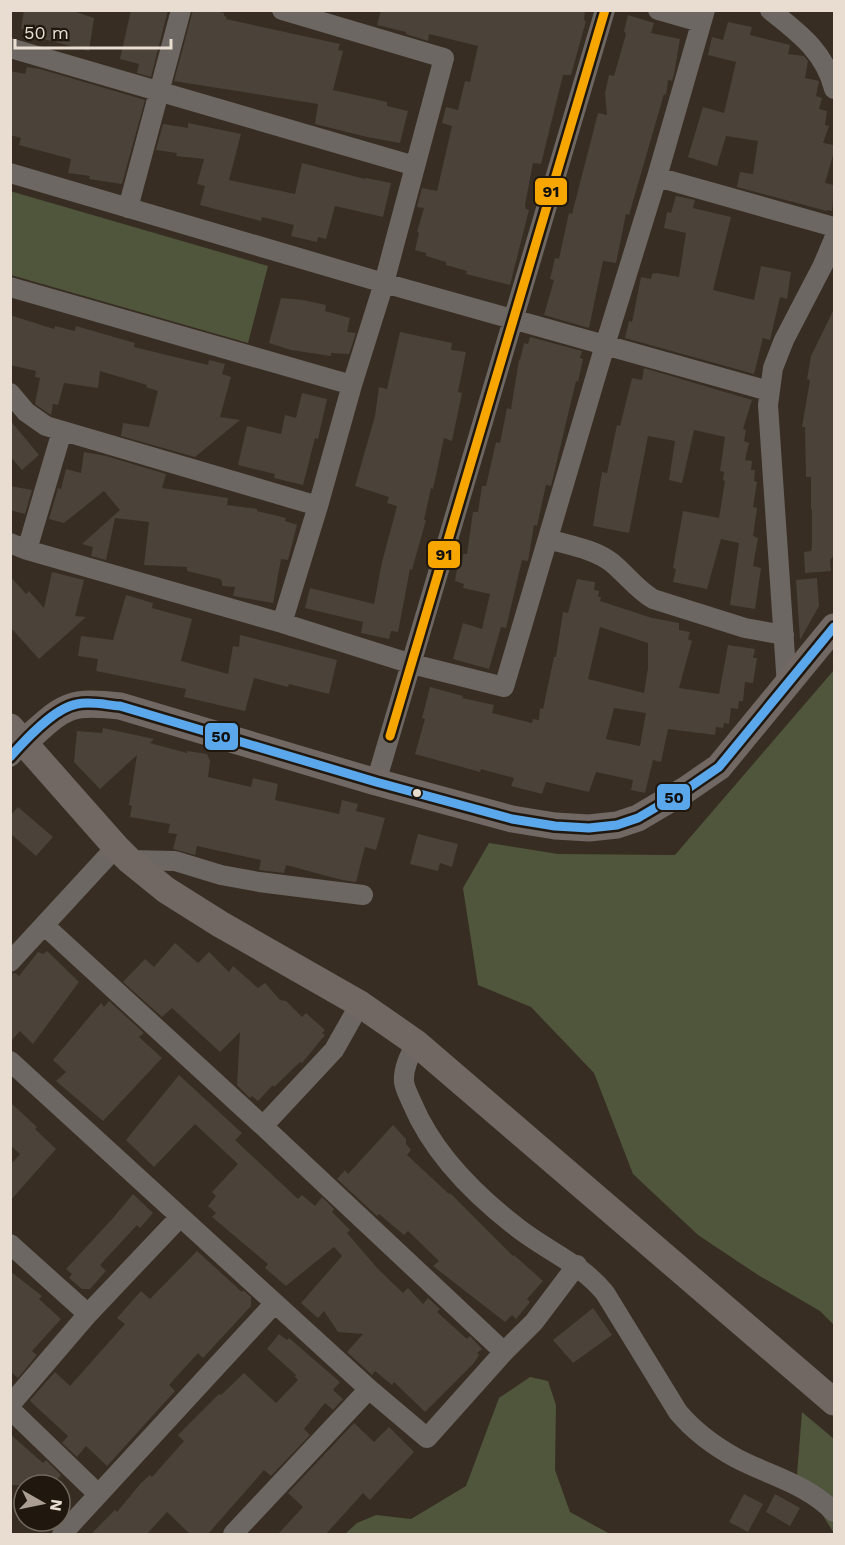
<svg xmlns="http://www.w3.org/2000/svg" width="845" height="1545" viewBox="0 0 845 1545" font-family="'Work Sans',sans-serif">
<rect width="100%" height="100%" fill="#372d22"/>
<!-- green -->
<path fill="#4f563c" d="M10 191 268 266 248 343 11 275Z
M834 670V1325L820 1311 758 1275 698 1235 633 1174 594 1073 531 1007 478 985 463 888 489 843 558 854 675 855Z
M530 1377 548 1381 556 1405 555 1470 570 1512 610 1534H345L357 1523 376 1515 411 1519 466 1486 499 1398Z
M802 1412 834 1439V1533L797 1475Z"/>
<!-- building -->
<path fill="#4b4239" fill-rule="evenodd" d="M24 10H70L94 18 89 51 44 39 45 34 21 29Z
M131 10H168L151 77 137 73 139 64 120 59Z
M193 10H213L224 13V16L227 17 226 19 340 44 338 50 343 51 333 90 387 102V106L408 111 400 143 367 137 315 124 318 104 174 81Z
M381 10H585L584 20 586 21 571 75H563L541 164 533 163 525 205 526 209 529 210 510 285 466 274 467 271 446 265V262L426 256V253L415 250 419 233 417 232 424 208 417 207 422 188 437 191 452 126 442 123 446 107 458 110 465 81 470 82 478 46 429 34 428 41 406 34V32L377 25Z
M628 15 654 23 651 33 680 39 674 74 672 81 668 80 666 95 664 94 629 215 626 214 616 263 603 261 589 328 544 315 554 280 550 279 555 258 559 259 569 213 572 214 598 113 607 115 605 93 609 75 614 76 626 34 624 31Z
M728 22 752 27 750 35 790 45 788 54 804 56 808 61 805 78 819 81 816 96 822 98 819 109 827 111 825 125 829 126 823 143 834 145V152L825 183 834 185 832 211 827 210V211L737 187 740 172 753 174 758 141 726 136 717 166 688 157 703 107 724 113 736 62 708 55 712 37 723 40Z
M27 67 40 69 145 100 122 184 89 179 90 176 68 173 71 159 19 145 21 138 10 135V71L25 74Z
M188 123 241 134 229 180 295 194 302 163 365 179 366 178 391 183 383 217 335 206 326 239 318 237 317 242 291 236 294 225 262 217 261 221 200 205 205 186 197 184 204 159 176 156 177 153 156 150 163 124 188 128Z
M676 196 695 200 693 208 731 217 713 290 754 300 761 266 791 272 787 299 780 297 770 340 763 338 754 374 625 338 629 321 632 322 641 277 651 279 652 274 657 273 679 277 686 233 664 228 667 212 671 213Z
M281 298 303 300 326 305 325 311 350 318 347 332 356 333 349 354 331 353V356L291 350 269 343Z
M834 309V555L830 560 831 571 805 573 804 552 811 551 812 547V509H811V477H806L805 427H802L810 380 807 379 811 356Z
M10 315 54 329 55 326 75 331 76 326 135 343 134 347 208 365 209 360 225 364 222 374 231 377 220 417 240 420 195 457 121 436 123 423 149 427 158 391 146 387 147 385 100 371 98 388 64 383 58 405 53 404 51 415 35 404 40 378 35 377 36 371 10 365Z
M400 332 452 343 451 350 466 352 458 392 462 393 452 441 444 438 433 489 431 488 424 520H426L412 570 410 569 398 632 391 631 389 639 361 633 363 622 305 608 310 588 374 604 382 562 397 506 387 503 389 497 355 486 375 416 379 387 387 389Z
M530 337 582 351 580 358 583 359 578 382 576 381 551 486 546 485 537 526 534 525 528 561 522 560 506 628 501 627 489 669 453 659 463 623 482 629 490 594 463 588 464 584 455 581 458 563 462 564 463 554H467L473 512H478L482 486H486L496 442 500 443 507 408 511 409 519 360H520L524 343 528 344Z
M644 368 752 400 743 429 746 430 744 441 749 443 745 460 752 461 751 470H755L754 481 757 482 753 507 757 508 753 536 758 538 753 566 761 568 755 609 730 605 739 543 721 539 707 589 673 582 676 569 673 568 683 511 719 518 725 481 723 480 724 472 720 471 725 437 694 430 682 483 669 480 675 441 648 436 629 533 593 526 602 472 607 473 617 425 620 426 632 378 642 380Z
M302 393 327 399 318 439 315 438 303 485 274 478 275 474 238 465 247 426 281 434 285 415 296 418Z
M10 420 39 455 22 470 10 456Z
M84 452 106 456 166 474 162 488 228 498 227 505 257 509V511L286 518 285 521 297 525 288 560 281 559 273 603 233 596 235 587 222 586V581L220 579 187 571V567L144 565 149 522 115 518 106 560 91 556 93 547 82 544 120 510 104 491 64 523 49 519 58 488 61 489 66 469 81 473Z
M10 486 32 490 25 514 10 510Z
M52 572 84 580 75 616 86 617 39 659 10 627V576L26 594 29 591 44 608Z
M817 578 819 606 800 640 796 580Z
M577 579 595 582 594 590 599 591 598 597H601L600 601 652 618 679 623V630L690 632 688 639 692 641 679 688 719 694 728 645 755 649 753 658H757L753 683 745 682 743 701H739L738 709 731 708 729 724 724 723 723 728 716 727 715 735 668 729 661 762 653 760 645 793 631 790 633 780 596 772 589 792 546 782 542 794 511 786 514 778 481 769 480 772 415 754 425 719 422 718 430 687 463 696 462 698 494 705 492 713 532 723 533 719 539 720 540 708 543 709 554 657H556L563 612 568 613ZM600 627 648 643V668L644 693 588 679ZM614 708 646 713 640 746 606 739Z
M126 595 153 603 152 608 192 619 181 661 228 674 233 646 239 647 240 635 337 660 329 694 289 684 288 687 254 678 245 711 184 697 186 689 96 671 98 659 78 656 81 636 113 640Z
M103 728 154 739 150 743 187 753V751L207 754 210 761 208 777 251 787 253 778 278 784 275 800 339 814 342 800 358 804 356 811 385 818 376 850 365 847 356 882 342 880 286 865 284 873 259 870 261 860 197 846 195 855 173 849 177 834 168 833 170 824 130 817 132 806 129 805 137 755 100 789 74 762 77 731 102 733Z
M18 807 53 837 36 856 10 833V816Z
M418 834 458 844 452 867 440 863 438 871 410 864Z
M175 943 198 963 209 952 229 972 233 966 258 988 265 983 280 1000 286 1001 302 1017 306 1013 325 1030 322 1033 325 1035 302 1063 300 1062 274 1087 273 1085 258 1101 252 1096 250 1098 237 1085 240 1032 220 1052 172 1008 162 1017 123 982 145 959 154 967Z
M47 951 79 982 33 1044 20 1031 10 1042V974L15 973 19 976 38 952 43 954Z
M109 1001 144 1033 139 1037 162 1058 103 1121 56 1081 66 1072 53 1060 101 1003 104 1007Z
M179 1075 242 1133 235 1140 298 1199 302 1195 315 1206 322 1197 334 1209 332 1212 350 1230 347 1233 378 1269 403 1293 408 1288 423 1304 428 1298 440 1309 437 1312 467 1339 470 1336 482 1349 477 1353 479 1355 474 1363 425 1412 394 1382 392 1385 375 1371 372 1375 347 1352 363 1334 338 1332 324 1311 318 1318 301 1303 342 1256 334 1247 286 1286 265 1268 268 1264 212 1217 216 1213 208 1206 216 1196 212 1192 238 1164 195 1124 154 1167 126 1140Z
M10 1102 37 1127 35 1129 56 1149 10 1201V1165L20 1154 10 1145Z
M393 1125 406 1139V1144L411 1150 407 1155 449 1194 450 1193 513 1256 514 1255 543 1281 527 1299 530 1302 516 1319 512 1315 505 1322 433 1266 439 1261 408 1231 404 1235 379 1214 377 1216 337 1179 345 1170 348 1174Z
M133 1194 153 1213 140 1228 137 1225 100 1265 106 1271 90 1289H82L69 1278 72 1274 66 1269 113 1218Z
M197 1251 242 1292 243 1290 251 1297V1306L203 1358 198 1353 169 1385 175 1391 107 1466 86 1446 77 1457 62 1443 68 1436 32 1403 30 1400 55 1372 70 1386 125 1324 117 1318 141 1291 150 1299Z
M10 1271 42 1296 39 1299 61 1319 32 1351 37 1355 18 1378 10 1371Z
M593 1308 612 1335 573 1363 553 1340Z
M279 1334 287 1340 289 1338 340 1382 333 1390 343 1399 333 1410 325 1403 304 1429 310 1435 271 1476 264 1470 208 1534H190L167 1512 147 1534H91L115 1510 117 1512 141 1483 150 1475 152 1477 184 1441 178 1435 219 1394 221 1395 244 1373 276 1403 298 1380 295 1377 296 1375 267 1349Z
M354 1423 374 1442 389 1427 414 1452 370 1500 363 1493 326 1534H278L303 1507 288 1493Z
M10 1434 43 1463 46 1460 61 1475 52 1485H10Z
M744 1494 763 1504 748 1532 729 1522Z
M775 1494 800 1508 790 1526 766 1512Z"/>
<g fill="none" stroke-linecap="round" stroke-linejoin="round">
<!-- street -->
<path stroke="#6d6763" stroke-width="20" d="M658 10 700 22
M770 10C799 33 825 52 834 89
M10 48 415 166
M10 173 384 283 769 391
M657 177 834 227
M128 208 181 10
M10 287 352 385
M10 393 26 412 46 426 318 506
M548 539C568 545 594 549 611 562 626 574 636 589 653 599L745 628 784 635
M10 543 27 550 282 623 412 664 504 687 605 345 657 177 705 10
M27 550 62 431
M282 623 318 506 352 385 384 283 444 58 282 10
M787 686 768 405 773 368 784 340 823 265 834 239
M10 757 24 742
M376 782 605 10
M129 860 175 861 221 875 259 882 363 895
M45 926 263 1126 504 1352
M10 962 116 847
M416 1043C410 1055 403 1068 404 1082 405 1089 409 1096 412 1103 432 1151 473 1193 514 1225 544 1250 580 1262 605 1293L678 1412C694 1431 714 1446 736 1458 770 1476 807 1484 834 1512
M10 1061 369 1389 427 1438 504 1352 534 1322 577 1265
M263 1126 334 1050 360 1004
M10 1244 88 1314
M10 1405 88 1314 180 1217
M10 1409 98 1494
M62 1534 275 1303
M233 1534 369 1389"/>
<!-- secondary -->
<path stroke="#716864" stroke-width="27" d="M10 727 116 847 129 860 166 890 220 924 360 1004 416 1043 834 1402
M24 742C64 707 65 700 120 706L376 782 512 819 555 826 589 828 617 825 638 818 687 789 719 767 834 627"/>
<!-- bus-1 casing -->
<g stroke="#20180f" stroke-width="14">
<path id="bus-1" d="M390 736 605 10"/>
</g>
<!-- bus-2 casing -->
<g stroke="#20180f" stroke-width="14">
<path id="bus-2" d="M10 757C25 740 54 708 77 704 91 701 106 705 120 706L376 782 512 819 555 826 589 828 617 825 638 818 687 789 719 767 834 627"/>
</g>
<!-- bus-1 -->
<use href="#bus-1" stroke="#f7a600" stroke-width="9"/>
<!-- bus-2 -->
<use href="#bus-2" stroke="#5aa8eb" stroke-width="9"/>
</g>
<!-- markers -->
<circle fill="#e9ddd1" stroke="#20180f" stroke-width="2" cx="417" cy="793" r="5"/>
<g stroke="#20180f" stroke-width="2">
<rect x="534" y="177" width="34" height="29" rx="6" fill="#f7a600"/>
<rect x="427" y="540" width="34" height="29" rx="6" fill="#f7a600"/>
<rect x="204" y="722" width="35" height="29" rx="6" fill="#5aa8eb"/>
<rect x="656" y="783" width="35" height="28" rx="6" fill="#5aa8eb"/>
</g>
<g font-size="16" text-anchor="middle" font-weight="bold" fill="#111">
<text x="551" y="197">91</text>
<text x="444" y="560">91</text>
<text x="221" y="742">50</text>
<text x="674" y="803">50</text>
</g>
<!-- border -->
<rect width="845" height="1545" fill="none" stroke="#e9ddd1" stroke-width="24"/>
<!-- north arrow -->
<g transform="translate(42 1503) rotate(99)"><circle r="28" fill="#20180f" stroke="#70675d" stroke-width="1.5"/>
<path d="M0-4.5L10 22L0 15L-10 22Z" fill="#ab9f94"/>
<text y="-9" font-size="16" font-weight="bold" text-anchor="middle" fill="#e9ddd1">N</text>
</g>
<!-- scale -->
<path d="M15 39v9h156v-9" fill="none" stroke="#e9ddd1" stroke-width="3"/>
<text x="24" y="39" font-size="18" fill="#e9ddd1" stroke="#20180f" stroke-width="4.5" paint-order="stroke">50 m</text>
</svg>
